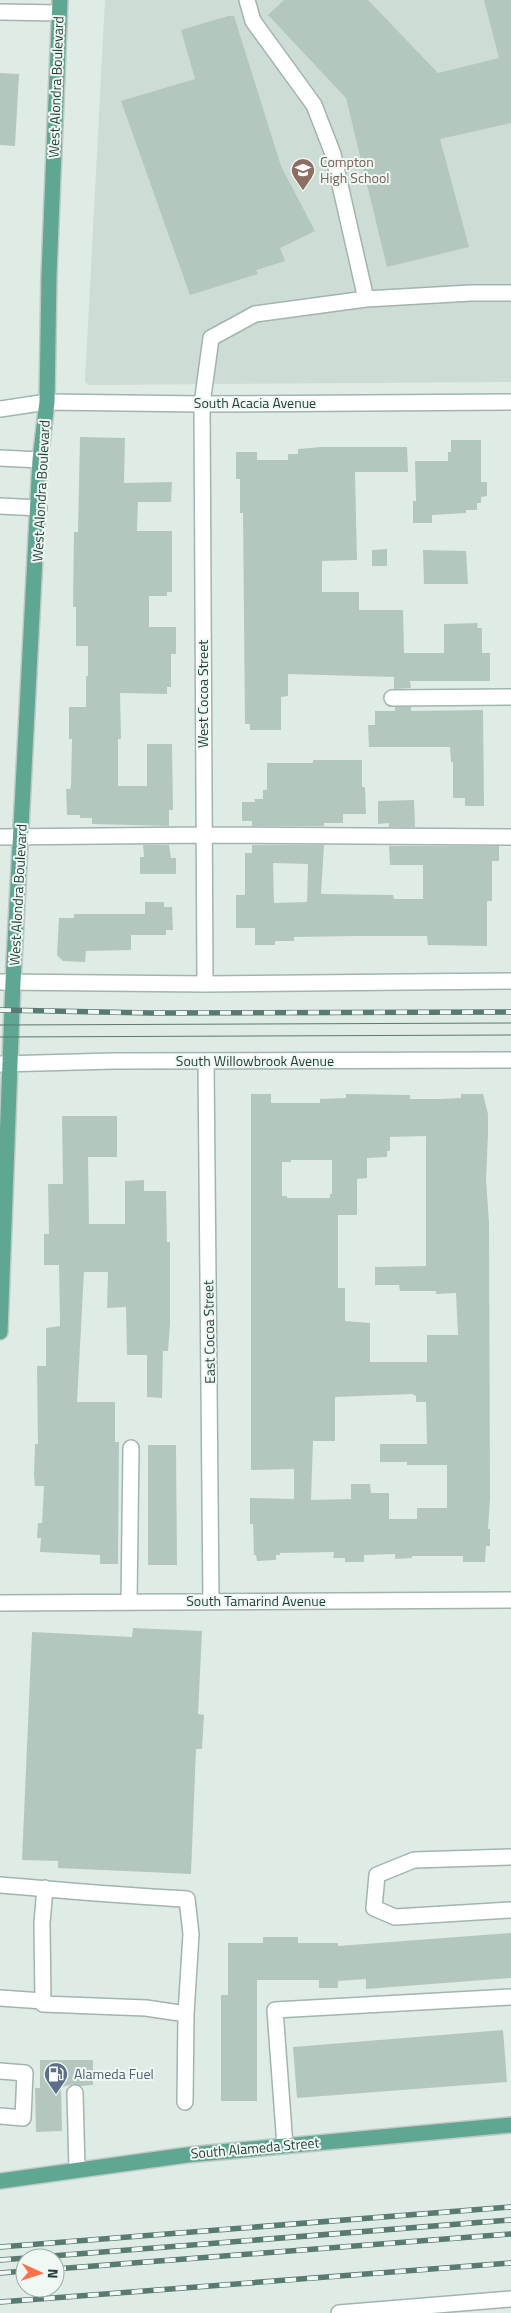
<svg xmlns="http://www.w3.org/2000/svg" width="511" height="2313" viewBox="0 0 511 2313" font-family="'Titillium Web',sans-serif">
<rect width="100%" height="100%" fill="#dfece6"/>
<!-- built -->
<path fill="#cddcd5" d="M105 0H511V382L88 385 85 382Z"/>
<!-- building -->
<path fill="#b4c7bf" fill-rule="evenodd" d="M284 0H368L438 73 499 58 484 0H511V123L440 139 469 247 387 267 346 98 268 15Z
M228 16H234L281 166 315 231 280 248 285 261 256 270 258 274 190 295 121 101 195 79 181 30Z
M0 73 19 74 15 146 0 145Z
M80 437 125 438 124 483 172 482 171 502H138L137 531H172V592H167V596H149V627H176V654H171V687H167V694L120 693 121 739H118V786H147V744H172L173 810H169V826L92 824V818H80V815H67L66 789H70L71 786 72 739H69V707H86V676H88V646H76V607H73L74 532H78Z
M451 440H481V482H487V496L481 497V503H477V510H466V513L432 515V523H413V501H416L415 461H448V452H451Z
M321 447H407L408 472H355L357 560 322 561V592H359V610H403L404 653H444V624L478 623 477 628H482V653H490V681H410L411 688 394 689V677L288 674V696L281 697V730H250V724H245L243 513H240V479H236V452H257V460H288V454H298V449Z
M387 549V566H372V550Z
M423 550 466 551 468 584H424Z
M395 707H411V711L483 710 484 806H465V798H453V762H451L450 747H369L368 725H375V711H395Z
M313 760H362V787H365L366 814H343V823H324V826H252V821H242V802H255L254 799H263V790H267V763H313Z
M414 800 415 827H389V823L378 824V801Z
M143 845H169L171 858H176V874H140V857H144Z
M252 845H324L321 894 393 895 394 899H423V865H390L389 846H499V861H492V901H487V946L428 945 427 936H356L294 937V941H275V945H255V928H236V895H245V853H252ZM273 863 308 864 307 902 274 903Z
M145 902H164V907H172L173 930H166V935H131V950L86 951 85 962 63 961 57 955 59 918H74V914H145Z
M251 1094H271V1103H320V1099L346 1098V1094L410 1095V1099H439L461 1098V1094H483L488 1114V1135L486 1179 489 1223 490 1499 488 1529H490V1546H486L485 1562H463V1556H412V1558L395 1559V1554L364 1555V1562H345V1558H333L334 1552 280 1553V1555H276V1560L257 1561 256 1555H254L253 1524H250V1498L294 1499V1469L251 1470ZM426 1136V1266L375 1267V1285H399L400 1291H436V1294L456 1293 458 1335H427V1362H370V1323L345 1321V1288H338V1215H357V1179L367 1178V1158L387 1157V1151H390V1137ZM291 1160H332V1194H330V1198H287V1196H282V1162H291ZM412 1394 416 1396V1402H426L427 1444H380V1462H407V1465H447V1508H417V1519H389V1493H371L370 1484H351V1499L311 1500 313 1441H335V1397Z
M62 1116H117V1157H88L89 1224H125V1181L144 1180V1191H166L167 1242H170V1324L168 1351H163L162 1398 147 1397V1355H127L126 1307 107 1308 108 1272H84L77 1402H115V1442H119L118 1564H100V1555L40 1552 41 1538H37L38 1523H42L44 1486H35L34 1475 35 1444H38L37 1366H46V1328L60 1326 59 1265H44V1234H49L48 1184H63Z
M148 1445H176L177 1565H148Z
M133 1628 202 1631 198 1714 204 1715 202 1749H196L191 1874 58 1868V1861L22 1860 32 1632 132 1637Z
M511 1933V1978L366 1989V1979L338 1981V1988H319V1980H257V2101H221V1995H228V1943H263V1937H298V1943H338V1946Z
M503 2030 507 2082 297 2098 293 2047Z
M40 2060H93V2085L81 2086 74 2084 61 2087 62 2131 36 2132 35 2088H40Z"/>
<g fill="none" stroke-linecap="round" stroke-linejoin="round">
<!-- minor casing -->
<g stroke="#a1b4ad" stroke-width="18">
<path id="minor" d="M247 0 253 21 314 105 333 154 366 299
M0 12 59 13
M0 409 47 402 202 404 511 402
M0 458 40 460
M0 506 39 508
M392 698 511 697
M0 837 204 835 511 837
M0 982 205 984 511 981
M205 984 202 404 211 338 255 314 366 299 471 293H511
M206 1062 211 1602
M0 1064 114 1061 511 1060
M129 1602 131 1448
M0 1603 511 1600
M511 1857 414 1860 377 1875 374 1908 395 1917 511 1910
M0 1885C62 1890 125 1896 187 1899L191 1934 186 2014 146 2008 43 2004 42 1923 45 1888
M0 1998 43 2001
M0 2071 25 2073 23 2118 0 2116
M75 2093 77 2170
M185 2102 186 2014
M285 2146 275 2010 511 1997
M339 2313 511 2299"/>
</g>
<!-- major casing -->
<g stroke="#c0c9c6" stroke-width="18">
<path id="major" d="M0 1332 13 982 40 460 47 402 49 275 60 0
M0 2181 187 2155 511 2125"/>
</g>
<!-- minor -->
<use href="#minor" stroke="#fff" stroke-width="15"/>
<!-- major -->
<use href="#major" stroke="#5fa792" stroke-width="15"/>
<!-- tram -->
<path stroke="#587a70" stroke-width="1" d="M0 1025 511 1023
M0 1037 511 1035"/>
<!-- rail casing -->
<g stroke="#587a70" stroke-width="5.5">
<path id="rail" d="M0 1010 152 1013 511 1012
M0 2247 511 2207
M0 2260 511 2220
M55 2269 511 2234
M0 2273 25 2271
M0 2302 511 2263"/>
</g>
<!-- rail -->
<use href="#rail" stroke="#f0f8f4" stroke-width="4" stroke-dasharray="11" stroke-linecap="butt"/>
</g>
<!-- icons -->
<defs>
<g id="school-pin" transform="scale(1.25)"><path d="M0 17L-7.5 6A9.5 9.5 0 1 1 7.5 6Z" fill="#8d6e63" stroke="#f0f8f4"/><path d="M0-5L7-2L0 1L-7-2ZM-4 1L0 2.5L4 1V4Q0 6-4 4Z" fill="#fff"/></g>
<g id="fuel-pin" transform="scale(1.25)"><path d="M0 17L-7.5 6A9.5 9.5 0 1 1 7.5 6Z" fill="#5c6f8a" stroke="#f0f8f4"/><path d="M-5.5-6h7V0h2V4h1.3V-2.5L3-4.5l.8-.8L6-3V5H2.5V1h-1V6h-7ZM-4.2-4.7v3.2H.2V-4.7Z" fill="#fff"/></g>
</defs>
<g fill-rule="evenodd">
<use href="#school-pin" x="303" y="170"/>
<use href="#fuel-pin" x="56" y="2074"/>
</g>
<g text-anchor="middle" stroke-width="4" stroke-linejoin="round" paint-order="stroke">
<!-- street labels -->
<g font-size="14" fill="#1e3e35" stroke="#f0f8f4">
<text transform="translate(56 87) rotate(-88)" y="5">West Alondra Boulevard</text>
<text x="255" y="408">South Acacia Avenue</text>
<text transform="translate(41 491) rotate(-87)" y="5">West Alondra Boulevard</text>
<text transform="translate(203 694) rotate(-90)" y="5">West Cocoa Street</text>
<text transform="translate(18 895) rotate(-87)" y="5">West Alondra Boulevard</text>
<text x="255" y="1066">South Willowbrook Avenue</text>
<text transform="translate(209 1332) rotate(-91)" y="5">East Cocoa Street</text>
<text x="256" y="1606">South Tamarind Avenue</text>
<text transform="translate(255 2148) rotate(-5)" y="5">South Alameda Street</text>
</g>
<!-- education labels -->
<g font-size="14" fill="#785e54" stroke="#f0f8f4" text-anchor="start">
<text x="320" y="167">Compton<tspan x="320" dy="16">High School</tspan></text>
</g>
<!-- service labels -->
<g font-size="14" fill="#4e5e75" stroke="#f0f8f4" text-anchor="start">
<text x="74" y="2079">Alameda Fuel</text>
</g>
</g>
<!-- north arrow -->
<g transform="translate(40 2273) rotate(93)"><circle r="24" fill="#f0f8f4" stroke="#9caea8"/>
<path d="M0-4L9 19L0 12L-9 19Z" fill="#ff714b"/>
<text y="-8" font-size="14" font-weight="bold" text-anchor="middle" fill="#1e3e35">N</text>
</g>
</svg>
